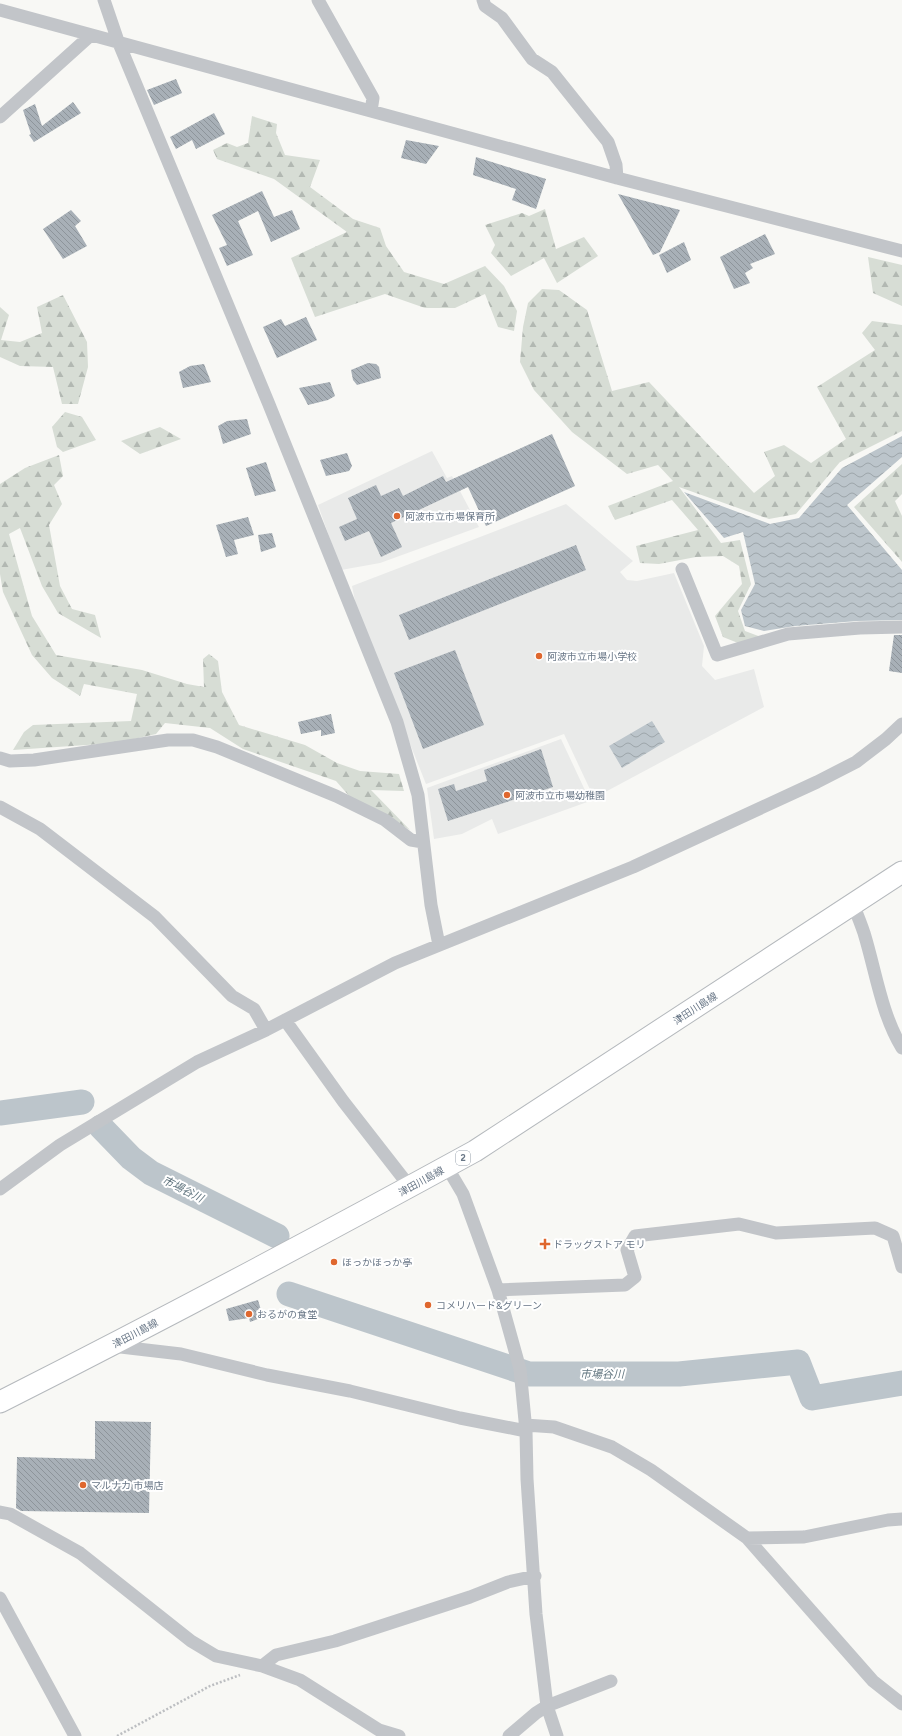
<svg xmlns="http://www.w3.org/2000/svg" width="902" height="1736" viewBox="0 0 902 1736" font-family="Figtree,'Noto Sans JP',sans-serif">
<defs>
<pattern id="forest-firs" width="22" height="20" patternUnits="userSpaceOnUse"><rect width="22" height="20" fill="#d7ddd5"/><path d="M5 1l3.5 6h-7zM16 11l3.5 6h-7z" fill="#b2b8b2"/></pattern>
<pattern id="water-waves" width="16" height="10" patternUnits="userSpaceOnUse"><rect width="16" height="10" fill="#bcc5cb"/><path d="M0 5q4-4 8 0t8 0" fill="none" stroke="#9da5aa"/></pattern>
<pattern id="building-back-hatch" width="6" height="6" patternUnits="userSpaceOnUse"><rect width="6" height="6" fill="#a8b0b7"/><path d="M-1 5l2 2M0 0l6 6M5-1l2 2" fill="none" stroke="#8d949a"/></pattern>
</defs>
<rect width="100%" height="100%" fill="#f8f8f5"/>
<!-- built -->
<path fill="#e9eae9" d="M432 451 447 478 452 476 479 527 380 563 341 570 318 505Z
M566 504 633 561 620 572 627 580 637 581 674 573 704 646 702 666 715 680 754 669 764 707 594 798 564 734 426 784 357 611 352 586Z
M561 739 590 801 498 834 492 819 462 834 434 839 427 788Z"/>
<!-- forest -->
<path fill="url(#forest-firs)" d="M252 116 277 124 276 133 285 155 320 160 310 187 353 219 380 228 386 246 404 272 444 284 485 266 504 286 517 311 514 331 498 327 485 294 455 308H425L385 294 315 317 291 258 347 232 274 179 217 159 213 150 227 143 237 147 248 143Z
M545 209 556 249 584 237 598 256 557 283 544 258 511 276 491 253 495 245 485 225 522 213 529 216Z
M868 257 902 265V306L873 293Z
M542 289 559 290 587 310 612 391 649 382 754 493 775 476 764 452 784 445 811 463 846 439 817 387 875 350 862 333 872 321 902 325V431L840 462 796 514 769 519 679 487 721 543 740 540 751 584 738 611 745 631 761 637 738 643 723 637 715 616 742 584 739 566 723 556 696 557 659 564 640 563 636 546 698 530 672 500 615 520 608 506 673 481 658 465 627 474 572 432 534 390 520 362 523 327 528 303Z
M63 295 87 342 88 367 78 404H62L53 367 20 366 0 357V307L9 315 1 340 20 342 42 333 37 307Z
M65 412 82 417 96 440 63 452 57 447 52 427Z
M160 427 181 439 140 454 121 441Z
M59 455 63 476 54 485 62 504 49 525 60 586 72 609 95 615 101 638 58 613 42 586 20 528 9 534 32 616 56 655 142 670 187 684 204 687 203 659 209 654 218 661 222 692 239 725 305 745 337 763 360 771 399 774 404 791 371 790 410 830 350 797 336 781 243 749 210 728 165 723 156 734 116 743 13 750 24 732 33 725 131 721 137 694 84 684 80 696 52 678 32 655 3 592 0 574V484L25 468Z
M902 464V494L895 501 902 516V562L854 507Z"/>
<!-- water -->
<path fill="url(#water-waves)" d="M902 436V457L847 505 902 570V620L857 621 795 626 764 631 745 626 741 610 755 584 743 532 724 538 684 492 770 524 799 518 842 468Z
M652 721 665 742 622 768 609 746Z"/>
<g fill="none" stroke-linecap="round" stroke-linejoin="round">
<!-- river -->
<path stroke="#bcc5cb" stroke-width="25" d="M0 1113 82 1102
M101 1127 131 1158 151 1173 277 1236
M289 1294 529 1374H679L798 1362 812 1398 902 1383"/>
</g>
<!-- building -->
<path fill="url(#building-back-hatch)" d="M176 79 182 93 154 105 147 90Z
M73 102 81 113 34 142 29 135 31 134 23 110 35 104 42 126Z
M214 113 225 134 196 149 192 140 176 149 170 137Z
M406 140 439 146 426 164 401 158Z
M476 157 546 179 536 209 512 200 516 189 473 175Z
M262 191 274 217 292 210 300 229 271 242 258 211 238 221 253 255 227 266 219 248 227 245 212 215Z
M618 194 680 210 660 252 653 255Z
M71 210 81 221 75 226 87 246 63 259 43 229Z
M765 234 775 254 750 264 753 268 745 273 750 283 734 289 720 257Z
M684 242 691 260 667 273 659 255Z
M306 317 317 340 277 358 263 327 281 319 285 326Z
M368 363 376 364 379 367 381 378 357 385 353 380 351 370Z
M204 364 211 382 183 388 179 372 190 366Z
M330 382 335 396 328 400 308 405 299 388Z
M247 419 251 434 223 444 218 426 227 421Z
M552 434 575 486 486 526 468 487 391 523 402 547 381 557 369 531 345 541 339 527 357 519 348 498 376 485 381 496 399 488 403 496 443 476 446 482Z
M347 453 352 466 349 471 326 476 320 460Z
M266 462 276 491 255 496 246 468Z
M248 517 254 535 234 540 238 554 226 557 216 525Z
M272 533 276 547 261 552 258 535Z
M576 545 586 570 409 640 399 615Z
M894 635H902V673L889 671Z
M455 650 484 725 423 749 394 673Z
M331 714 335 733 321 736V730L301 734 298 722Z
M541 749 553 787 448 821 438 789 454 784 456 791 487 781 484 770Z
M258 1300 263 1317 250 1322 249 1318 229 1321 226 1309Z
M95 1421 151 1422 149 1513 21 1511 16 1508 17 1457 95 1459Z"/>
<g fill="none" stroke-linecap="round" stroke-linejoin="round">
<!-- primary casing -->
<g stroke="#b5b9bd" stroke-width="23">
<path id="primary" d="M0 1402C160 1321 318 1237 475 1151L902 872"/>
</g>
<!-- path -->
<path stroke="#bcbec1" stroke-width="2.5" stroke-dasharray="2 2" stroke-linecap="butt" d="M117 1736 210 1686 240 1675"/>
<!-- street -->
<path stroke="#c2c5c9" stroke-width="13" d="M104 0 118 41 268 402 397 722 418 795 431 905 439 945
M318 0 373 98 371 111
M483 0 485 6 502 18 532 59 552 72 608 142 616 165 617 178
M0 10 617 178 902 251
M0 117 91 35
M682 569 717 655 788 634 860 628 902 627
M0 758 10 761 34 760 168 740H193L217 747 336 796 385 820 411 840 423 842
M0 807 40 829 155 917 232 996 254 1009 266 1030
M853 904C857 914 861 924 864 933 876 972 881 1013 902 1048
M285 1020 343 1101 403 1178 408 1189
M447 1167 463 1194 498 1290 520 1369 526 1431 527 1479 536 1614 547 1706 557 1736
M0 1189 60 1145 197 1062 266 1030 395 963 633 867 817 782 856 762 886 739 902 724
M498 1290 625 1285 635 1277 627 1250 635 1236 739 1224 776 1233 875 1228 893 1236 902 1267
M112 1346 181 1354 267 1375 350 1391 460 1418 526 1431
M525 1425 554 1427 612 1447 651 1470 747 1538 873 1681 902 1704
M0 1512 10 1514 80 1553 191 1641 216 1656 262 1666 300 1680 379 1730 399 1736
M747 1538 804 1537 888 1520 902 1519
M0 1598 75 1736
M262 1666 276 1655 335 1641 470 1597 508 1582 535 1576
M509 1736 536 1713 547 1706 611 1681"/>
<!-- primary -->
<use href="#primary" stroke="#fff" stroke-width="21"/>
</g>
<!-- markers -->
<g fill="#df672e" stroke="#fff" stroke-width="1.5">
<circle cx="397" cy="516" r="4"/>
<circle cx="539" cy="656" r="4"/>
<circle cx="507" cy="795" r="4"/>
<path d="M543 1238h4v4h4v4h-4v4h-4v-4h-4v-4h4z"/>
<circle cx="334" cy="1262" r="4"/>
<circle cx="428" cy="1305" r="4"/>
<circle cx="249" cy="1314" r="4"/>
<circle cx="83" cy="1485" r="4"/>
</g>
<g text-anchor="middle" stroke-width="4" stroke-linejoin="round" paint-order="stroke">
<!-- shield labels -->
<rect fill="#fff" stroke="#959faa" stroke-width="1" x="456" y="1151" width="14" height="14" rx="3"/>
<g font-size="9" font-weight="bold" fill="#687686">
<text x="463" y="1161">2</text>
</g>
<!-- poi labels -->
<g font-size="10" fill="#687686" stroke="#fff" text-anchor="start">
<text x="405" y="520">阿波市立市場保育所</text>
<text x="547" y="660">阿波市立市場小学校</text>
<text x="515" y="799">阿波市立市場幼稚園</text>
<text x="553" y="1248">ドラッグストア モリ</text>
<text x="342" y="1266">ほっかほっか亭</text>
<text x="436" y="1309">コメリハード&amp;グリーン</text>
<text x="257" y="1318">おるがの食堂</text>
<text x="91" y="1489">マルナカ 市場店</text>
</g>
<!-- street labels -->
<g font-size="10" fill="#687686" stroke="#fff">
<text transform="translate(695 1008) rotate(-33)" y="4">津田川島線</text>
<text transform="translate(421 1181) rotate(-29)" y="4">津田川島線</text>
<text transform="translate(135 1333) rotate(-28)" y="4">津田川島線</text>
</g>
<!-- water labels -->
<g font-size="11" font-style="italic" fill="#637781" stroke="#fff">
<text transform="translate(183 1189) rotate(27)" y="4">市場谷川</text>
<text x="602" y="1378">市場谷川</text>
</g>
</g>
</svg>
